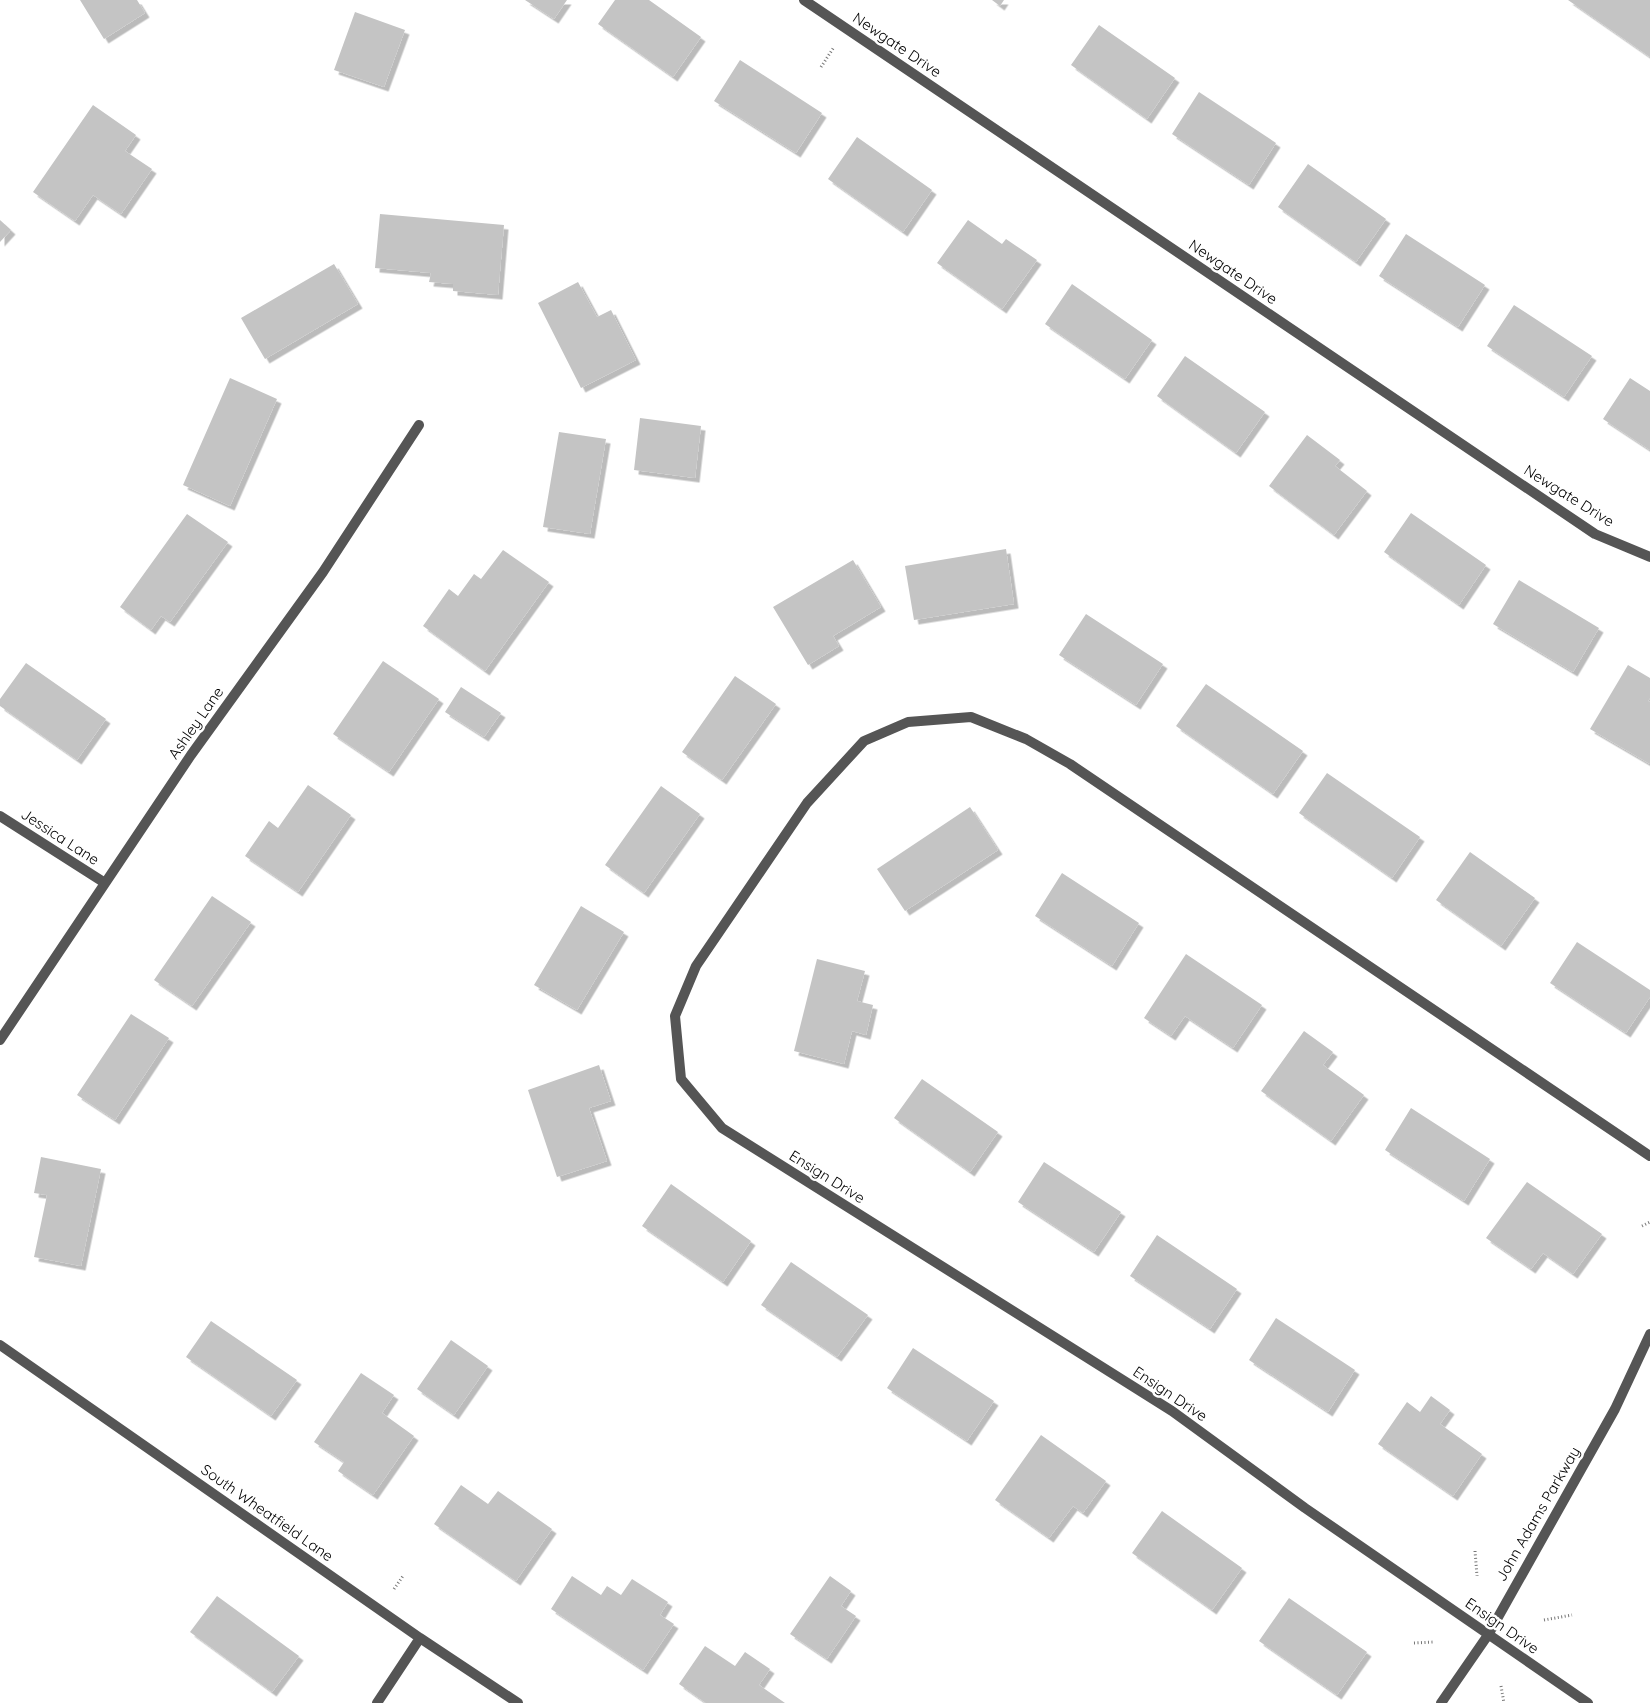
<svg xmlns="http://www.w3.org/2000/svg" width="1650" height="1703" viewBox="0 0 1650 1703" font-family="Quicksand,sans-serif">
<defs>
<filter id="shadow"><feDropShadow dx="4.5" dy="4.5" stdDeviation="0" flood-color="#0004"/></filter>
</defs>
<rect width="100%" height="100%" fill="#fff"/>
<!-- building -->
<path fill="#c4c4c4" filter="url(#shadow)" d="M80 0H137L145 13 104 39Z
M525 0H567L554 19Z
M615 0H649L701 37 673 77 598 24Z
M992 0H1004L1000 6Z
M1568 0H1650V57Z
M355 12 405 30 384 87 334 70Z
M1099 25 1175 78 1147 119 1071 65Z
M740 60 822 113 796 153 714 101Z
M1199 92 1276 143 1249 185 1172 134Z
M93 105 136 135 125 151 152 169 121 214 93 195 75 221 33 192Z
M857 137 932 190 903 232 828 179Z
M1308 164 1386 219 1356 262 1278 207Z
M380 214 504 225 498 295 453 291V284L429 282 431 273 375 268Z
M0 220 11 230 0 242Z
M968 220 1002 244 1006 239 1037 260 1002 309 937 263Z
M1406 234 1485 285 1458 327 1379 276Z
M334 264 358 304 265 359 241 318Z
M578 282 597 317 611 310 636 360 581 388 538 303Z
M1072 284 1152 340 1125 379 1045 324Z
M1514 305 1592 356 1564 397 1487 346Z
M1185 356 1265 412 1236 453 1157 396Z
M230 378 277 399 230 506 183 485Z
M1630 378 1650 391V450L1603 419Z
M640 418 701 426 695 478 634 470Z
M559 432 606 439 590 534 543 527Z
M1307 435 1340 460 1335 466 1367 491 1334 535 1269 486Z
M1411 513 1486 565 1459 605 1384 552Z
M187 514 228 542 170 622 161 616 151 630 120 607Z
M1006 549 1014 604 914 620 905 566Z
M503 550 549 582 485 671 423 626 449 589 458 596 474 574 481 579Z
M853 560 881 607 833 636 839 646 808 665 773 607Z
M1519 580 1599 628 1573 672 1493 624Z
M1086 614 1163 664 1136 705 1059 655Z
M383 661 439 699 389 772 333 734Z
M26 663 106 719 77 760 0 706V699Z
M1628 665 1650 678V698L1648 701 1650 702V764L1590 729Z
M735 676 776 704 722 780 682 752Z
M1206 684 1303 751 1273 794 1176 726Z
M461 687 501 713 484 737 445 712Z
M1327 773 1420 837 1392 878 1299 813Z
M308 785 351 815 298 892 245 856 269 821 278 828Z
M661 786 700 814 644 893 605 865Z
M970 807 998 850 905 911 877 869Z
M1470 852 1535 898 1501 946 1436 900Z
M1062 873 1139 923 1112 966 1035 916Z
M212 896 251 922 192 1006 154 980Z
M581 906 624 932 577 1010 534 985Z
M1577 942 1650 990V997L1626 1033 1550 983Z
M1186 954 1262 1005 1233 1048 1185 1016 1171 1036 1144 1018Z
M817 959 865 971 857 1001 873 1005 866 1035 852 1031 844 1064 794 1051Z
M131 1014 169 1038 115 1120 77 1095Z
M1304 1031 1333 1052 1323 1065 1364 1095 1331 1141 1261 1091Z
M599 1065 611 1101 589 1108 607 1161 557 1177 528 1090Z
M922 1079 998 1132 970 1172 894 1118Z
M1411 1108 1490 1159 1464 1201 1385 1150Z
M41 1157 101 1169 81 1266 34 1257 47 1195 34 1193Z
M1044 1162 1121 1212 1094 1252 1018 1202Z
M1527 1182 1602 1234 1573 1274 1543 1253 1531 1269 1486 1238Z
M671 1184 751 1241 723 1282 642 1226Z
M1157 1235 1237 1289 1210 1329 1130 1276Z
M791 1262 868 1315 837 1357 761 1305Z
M1276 1318 1355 1370 1328 1412 1249 1360Z
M211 1321 297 1380 271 1416 186 1357Z
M451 1340 488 1366 454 1415 417 1389Z
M913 1348 994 1401 967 1441 887 1388Z
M361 1373 394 1395 382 1413 414 1436 373 1495 338 1471 344 1462 314 1442Z
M1431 1396 1450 1410 1440 1424 1482 1454 1453 1496 1378 1444 1407 1402 1420 1412Z
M1041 1435 1106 1481 1083 1513 1073 1506 1049 1538 995 1500Z
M461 1485 488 1504 498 1491 552 1529 516 1581 434 1524Z
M1162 1511 1242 1568 1212 1610 1132 1553Z
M572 1576 601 1595 607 1586 621 1595 632 1579 668 1602 660 1615 674 1624 643 1670 551 1609Z
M830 1576 851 1591 841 1606 856 1616 827 1659 790 1634Z
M217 1596 299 1656 272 1692 190 1632Z
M1289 1598 1367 1652 1337 1695 1259 1641Z
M705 1646 735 1666 745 1652 770 1669 759 1685 785 1703H706L679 1684Z"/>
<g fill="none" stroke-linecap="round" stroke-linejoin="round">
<!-- path -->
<path stroke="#777" stroke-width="3" stroke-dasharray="1 2.5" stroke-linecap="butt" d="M821 67 834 47
M1642 1226 1650 1222
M1475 1551 1477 1576
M394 1589 403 1576
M1544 1620 1572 1615
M1414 1643 1434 1642
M1501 1686 1504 1703"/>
<!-- minor -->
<path stroke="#555" stroke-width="10" d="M804 0 1595 534 1650 557
M0 816 105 883
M0 1040 191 755 323 572 419 425
M0 1345 420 1638 518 1703
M377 1703 420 1638
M1441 1703 1488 1635 1615 1409 1650 1334
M1588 1703 1305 1508 1172 1411 722 1128 681 1079 675 1016 696 966 807 803 864 741 908 722 971 717 1026 739 1070 764 1650 1156"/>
</g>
<g text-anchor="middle" stroke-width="5" stroke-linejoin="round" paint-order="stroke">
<!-- street labels -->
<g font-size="15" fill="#000" stroke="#fff">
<text transform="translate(897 45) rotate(34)" y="5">Newgate Drive</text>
<text transform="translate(1233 272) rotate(34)" y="5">Newgate Drive</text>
<text transform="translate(1569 496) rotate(32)" y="5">Newgate Drive</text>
<text transform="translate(196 723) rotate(-55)" y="5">Ashley Lane</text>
<text transform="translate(60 837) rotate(33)" y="5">Jessica Lane</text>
<text transform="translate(827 1177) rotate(32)" y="5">Ensign Drive</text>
<text transform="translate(1170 1394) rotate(34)" y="5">Ensign Drive</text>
<text transform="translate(267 1513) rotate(35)" y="5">South Wheatfield Lane</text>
<text transform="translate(1538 1514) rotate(-60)" y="5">John Adams Parkway</text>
<text transform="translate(1502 1626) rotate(35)" y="5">Ensign Drive</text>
</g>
</g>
</svg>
